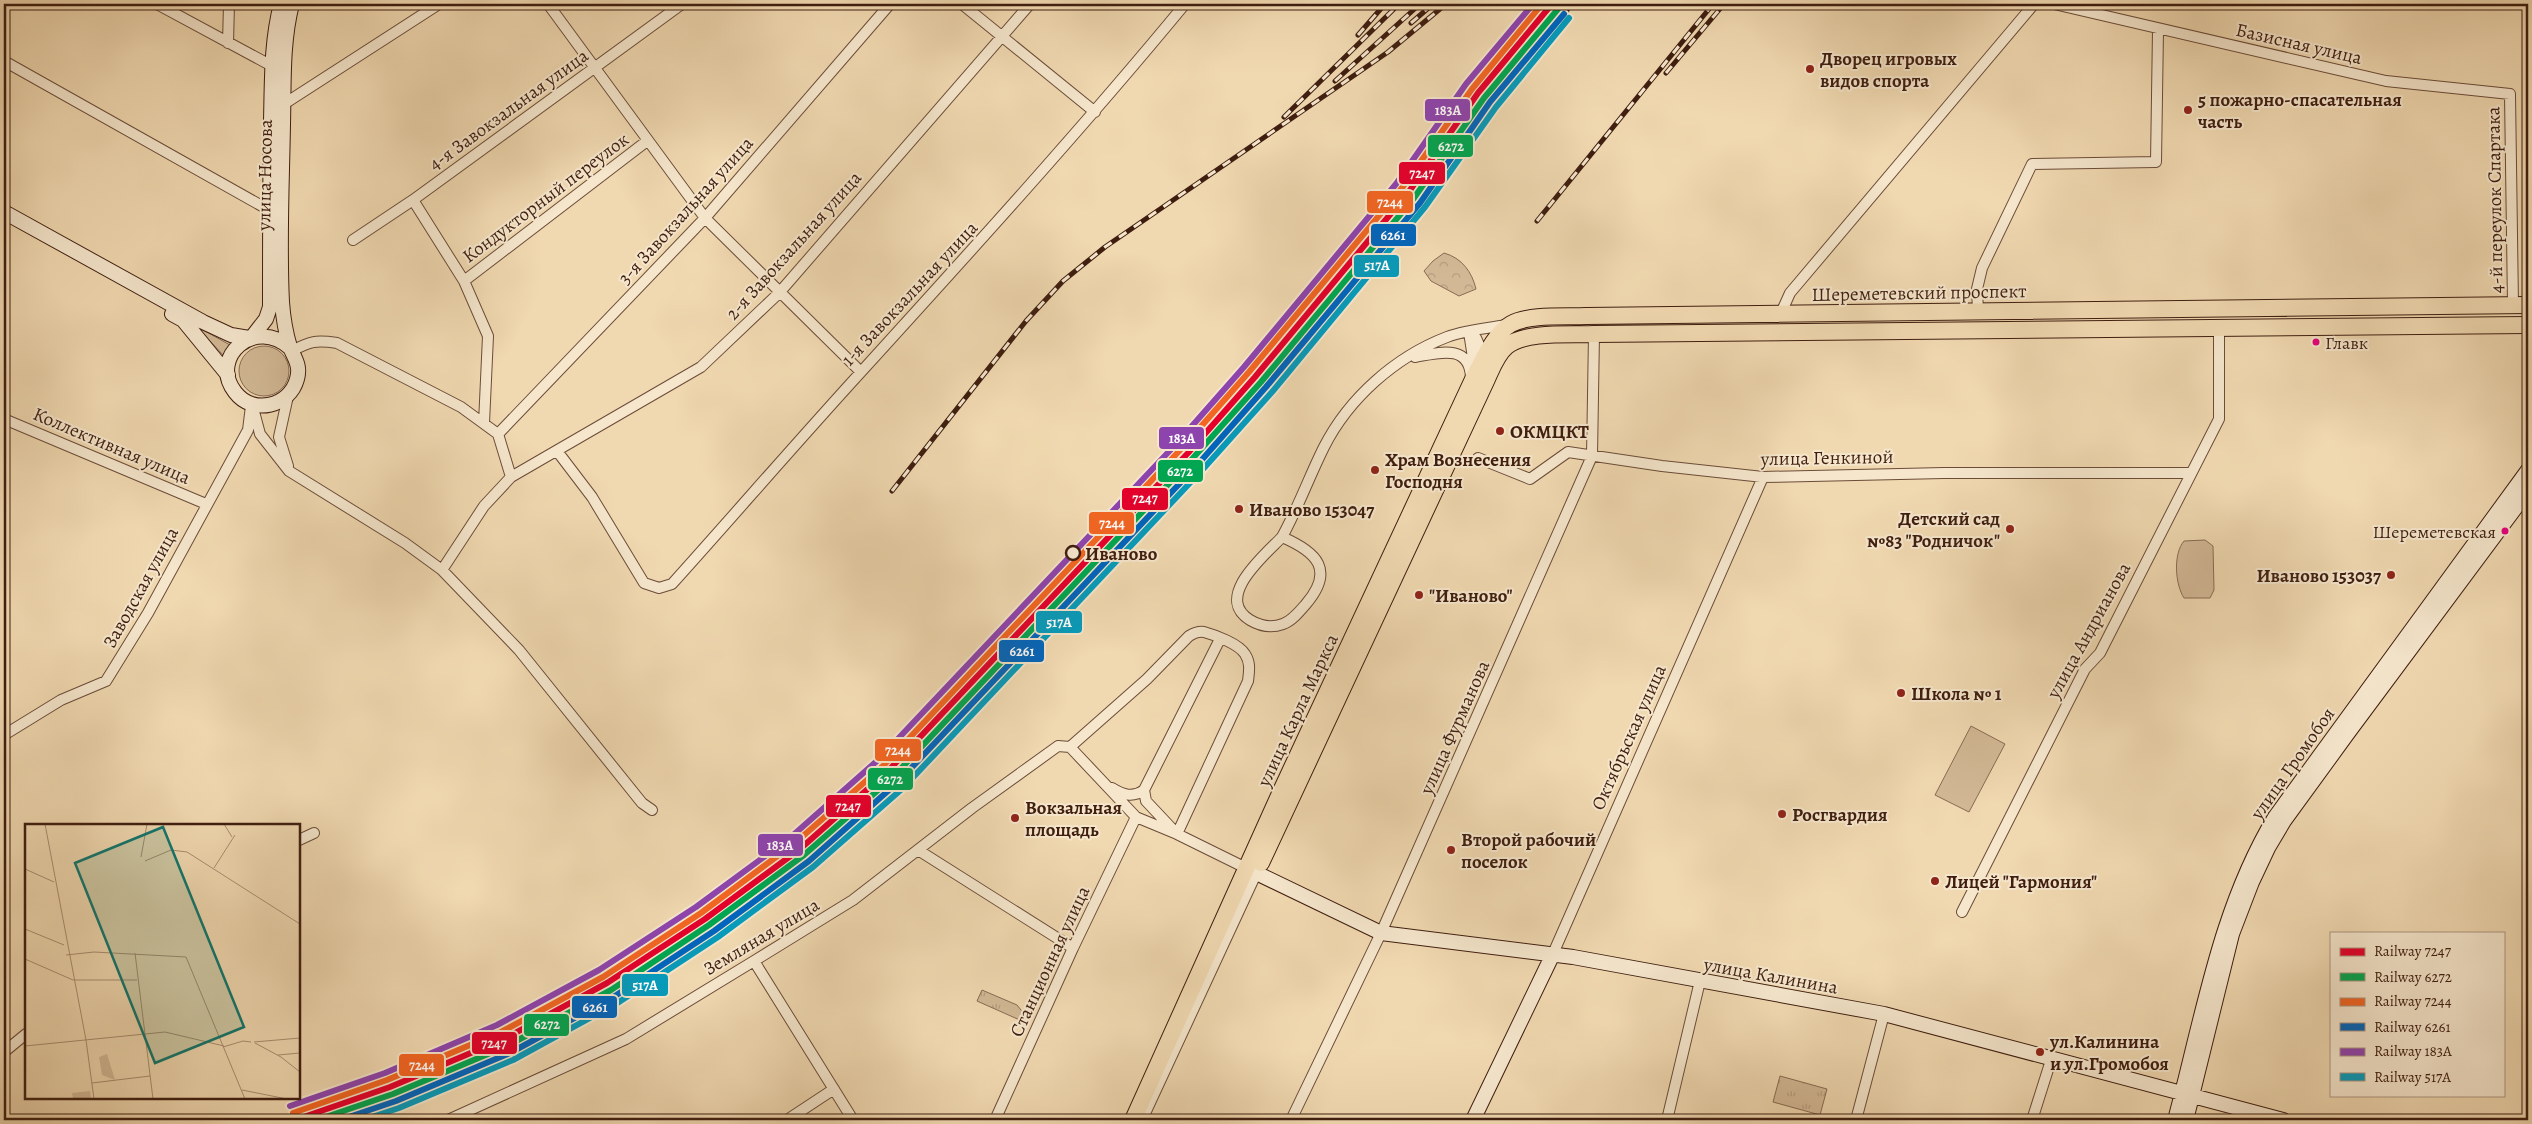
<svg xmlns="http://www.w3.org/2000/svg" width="2532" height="1124" viewBox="0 0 2532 1124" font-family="Alegreya,serif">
<defs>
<pattern id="forest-crowns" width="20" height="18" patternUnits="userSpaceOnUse" patternTransform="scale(1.25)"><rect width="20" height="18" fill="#d2b895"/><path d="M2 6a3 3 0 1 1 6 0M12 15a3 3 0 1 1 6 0" fill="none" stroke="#b59e7f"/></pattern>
<pattern id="park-tufts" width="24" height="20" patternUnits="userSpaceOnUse" patternTransform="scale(1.25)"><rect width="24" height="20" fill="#d2b895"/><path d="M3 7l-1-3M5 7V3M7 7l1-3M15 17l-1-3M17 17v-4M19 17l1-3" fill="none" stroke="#b59e7f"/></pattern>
</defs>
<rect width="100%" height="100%" fill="#f0d8b0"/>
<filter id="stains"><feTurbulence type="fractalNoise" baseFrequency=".004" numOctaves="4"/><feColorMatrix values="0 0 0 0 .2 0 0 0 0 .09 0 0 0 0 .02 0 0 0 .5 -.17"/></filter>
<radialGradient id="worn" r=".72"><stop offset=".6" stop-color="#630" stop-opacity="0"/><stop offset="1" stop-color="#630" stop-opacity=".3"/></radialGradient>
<!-- grass -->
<path fill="#d2b895" stroke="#886b52" d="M196 326 230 345 223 355Z
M239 371a25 25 0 1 1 50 0a25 25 0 1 1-50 0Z
M2205 540 2213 546 2214 590 2210 598H2184C2175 584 2173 554 2184 541Z
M1971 726 2005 744 1969 812 1935 795Z"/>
<!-- forest -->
<path fill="url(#forest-crowns)" stroke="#886b52" d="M1444 253C1462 258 1472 272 1476 289L1459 296 1431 281 1424 271 1433 261Z"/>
<!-- park -->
<path fill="url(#park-tufts)" stroke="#886b52" d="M982 990 1017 1005 1025 1015 1022 1021 977 1001Z
M1780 1076 1827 1089 1820 1115 1773 1102Z"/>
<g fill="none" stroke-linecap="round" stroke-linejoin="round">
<!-- minor casing -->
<g stroke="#6b4c38" stroke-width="12">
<path id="minor" d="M157 4 272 66
M548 4 705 218 861 372
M962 4 1095 112
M2054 4 2386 81 2510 94 2513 305
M228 43 229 4
M4 61 269 210
M284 104 439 4
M413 200 464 281 488 336 484 423
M353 240 413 200 682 4
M464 281 647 141
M1978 311 1977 289 1982 268 2032 164 2156 162 2158 30
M1781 313 1790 293 2034 4
M1469 332 1476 338 1485 358
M1469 332 1475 371
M292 351C310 341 316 340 337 343L461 407 498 434 511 477
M1415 357C1438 353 1470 343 1471 378
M288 396 279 437 288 466
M252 404 260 434 289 471 405 543 442 570 519 650 642 803 652 810
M4 419 206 504
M498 434 705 218 890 4
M557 451 592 497 644 583 659 588 672 584C735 514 797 442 861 372 971 251 1081 130 1185 4
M1478 458 1530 479 1568 452 1662 466 1763 477 1944 473H2190
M1282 537C1298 508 1309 477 1324 447 1349 398 1395 357 1447 337 1465 330 1488 328 1507 325
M1282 537C1317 552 1335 570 1306 604 1300 611 1292 621 1283 624 1272 628 1260 626 1250 620 1213 597 1266 554 1282 537Z
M442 570 484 506 511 477 701 367 779 293 1030 4
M4 735 61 700 106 681 148 613 248 430 251 406
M1070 747 1147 679 1189 636C1194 633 1198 631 1204 632 1215 635 1239 644 1245 654 1251 663 1249 672 1248 681L1177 834
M1070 747 1136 817 1177 834 1246 868
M1112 788C1123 795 1133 798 1144 790
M1177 834 1146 801 1144 790 1220 639
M299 840 314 833
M918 850 1073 948
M1962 912 2085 669 2100 653 2219 419V329
M1552 956 1763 477
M754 961 853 1120
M4 1052 26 1034
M448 1120 626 1039 754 961 853 900 972 808 1058 746 1070 747
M787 1120 834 1089
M995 1120 1073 948 1136 817
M1142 1120 1256 874
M1291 1120 1381 933 1592 456 1594 334
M1667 1120 1700 981
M1856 1120 1884 1014
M2032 1120 2052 1057"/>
</g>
<!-- secondary casing -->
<g stroke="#3f1e10" stroke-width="16">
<path id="secondary" d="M4 212 203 322 231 335 249 338
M172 314 183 320 228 375
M252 337 266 319 270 307C270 245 270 183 271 121 272 82 271 42 281 4
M290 348C256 316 208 357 235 392 253 416 290 406 297 379 301 365 294 358 290 347 286 334 283 316 282 302 279 243 282 183 283 124 284 84 282 43 292 4
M1246 868 1381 933 1573 957 1884 1014 2283 1120
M1473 1120 1552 956
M2175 1120C2203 1017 2219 910 2275 817L2528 470
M2186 1120 2232 934 2252 882 2268 848 2284 821 2348 733 2528 491"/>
</g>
<!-- primary casing -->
<g stroke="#3f1e10" stroke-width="18">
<path id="primary" d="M1261 863 1487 379C1492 368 1497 354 1507 346 1526 331 1570 335 1594 334L2528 325
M1133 1120 1282 789 1475 375C1484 358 1495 333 1511 324 1529 314 1566 317 1586 316L2528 305"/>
</g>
<!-- minor -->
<use href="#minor" stroke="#f5e6cc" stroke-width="10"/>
<!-- secondary -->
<use href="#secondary" stroke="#f5e6cc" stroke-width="14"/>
<!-- primary -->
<use href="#primary" stroke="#f0d8b0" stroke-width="16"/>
<!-- rail casing -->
<g stroke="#3f1e10" stroke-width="5">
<path id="rail" d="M1411 23 1433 4
M1358 35 1385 4
M1666 73 1724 4
M1335 81 1420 4
M1284 117 1399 4
M1481 118 1553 31 1571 4
M1464 126 1562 4
M1537 221 1713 4
M892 491 1026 321 1063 281 1105 247 1388 52 1446 4"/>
</g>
<!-- rail -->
<use href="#rail" stroke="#f5e6cc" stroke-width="3" stroke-dasharray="9" stroke-linecap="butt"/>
<!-- rail-1 casing -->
<g stroke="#f5e6cc" stroke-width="10">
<path id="rail-1" d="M295 1120 390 1087 504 1039 607 983 705 919 800 849 888 771 1188 453 1255 377 1408 193 1478 93 1552 4"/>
</g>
<!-- rail-2 casing -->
<g stroke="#f5e6cc" stroke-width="10">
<path id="rail-2" d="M317 1120 393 1094 507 1046 611 990 709 925 804 855 893 777 1193 458 1261 382 1414 198 1484 98 1558 9"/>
</g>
<!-- rail-3 casing -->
<g stroke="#f5e6cc" stroke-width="10">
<path id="rail-3" d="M293 1113 387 1080 501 1032 603 977 701 913 795 843 883 766 1182 448 1249 372 1402 188 1472 89 1542 4"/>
</g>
<!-- rail-4 casing -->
<g stroke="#f5e6cc" stroke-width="10">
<path id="rail-4" d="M340 1120 396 1101 510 1053 615 996 714 931 809 861 898 782 1199 463 1266 387 1420 203 1490 102 1564 14"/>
</g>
<!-- rail-5 casing -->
<g stroke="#f5e6cc" stroke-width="10">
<path id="rail-5" d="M290 1106 385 1073 497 1025 599 970 696 907 791 837 878 760 1177 443 1244 367 1396 184 1466 84 1533 4"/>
</g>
<!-- rail-6 casing -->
<g stroke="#f5e6cc" stroke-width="10">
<path id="rail-6" d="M363 1120 399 1108 513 1060 619 1002 718 937 813 867 903 788 1204 468 1272 392 1425 207 1496 107 1569 18"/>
</g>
<!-- rail-1 -->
<use href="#rail-1" stroke="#e4002b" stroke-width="6"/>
<!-- rail-2 -->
<use href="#rail-2" stroke="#00a651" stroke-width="6"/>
<!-- rail-3 -->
<use href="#rail-3" stroke="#f26522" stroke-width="6"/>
<!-- rail-4 -->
<use href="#rail-4" stroke="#0065bd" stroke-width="6"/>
<!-- rail-5 -->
<use href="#rail-5" stroke="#8e44ad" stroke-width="6"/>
<!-- rail-6 -->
<use href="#rail-6" stroke="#069bbb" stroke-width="6"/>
</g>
<!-- markers -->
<g fill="#8f2418" stroke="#f5e6cc" stroke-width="2">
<circle cx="1810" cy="69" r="5"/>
<circle cx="2188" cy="110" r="5"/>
<circle cx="1500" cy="431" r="5"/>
<circle cx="1375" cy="470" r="5"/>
<circle cx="1239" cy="509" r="5"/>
<circle cx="2010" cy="529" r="5"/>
<circle cx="2391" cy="575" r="5"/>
<circle cx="1419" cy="595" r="5"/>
<circle cx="1901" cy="693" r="5"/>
<circle cx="1782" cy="814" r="5"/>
<circle cx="1015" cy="818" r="5"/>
<circle cx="1451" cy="850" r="5"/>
<circle cx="1935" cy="881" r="5"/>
<circle cx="2040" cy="1052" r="5"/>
</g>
<g fill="#e5007d" stroke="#f5e6cc" stroke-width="2">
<circle cx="2316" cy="342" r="4.5"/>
<circle cx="2505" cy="531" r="4.5"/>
</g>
<circle fill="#f5e6cc" stroke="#3f1e10" stroke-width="2.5" cx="1073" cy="553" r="7"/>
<g text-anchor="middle" stroke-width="4" stroke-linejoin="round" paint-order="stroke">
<!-- bus labels -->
<g font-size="18" fill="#3f1e10" stroke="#f5e6cc" text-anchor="start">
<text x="2325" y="349">Главк</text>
<text x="2496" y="538" text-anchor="end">Шереметевская</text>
</g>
<!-- street labels -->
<g font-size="19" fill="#3f1e10" stroke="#f5e6cc">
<text transform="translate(2299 43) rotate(13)" y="7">Базисная улица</text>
<text transform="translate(508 109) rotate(-36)" y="7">4-я Завокзальная улица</text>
<text transform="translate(264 175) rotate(-89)" y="7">улица Носова</text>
<text transform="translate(545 197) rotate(-37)" y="7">Кондукторный переулок</text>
<text transform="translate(2494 200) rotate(-91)" y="7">4-й переулок Спартака</text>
<text transform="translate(685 210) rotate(-48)" y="7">3-я Завокзальная улица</text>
<text transform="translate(793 245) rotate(-48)" y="7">2-я Завокзальная улица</text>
<text transform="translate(1919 292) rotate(-1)" y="7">Шереметевский проспект</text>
<text transform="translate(909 293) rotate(-47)" y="7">1-я Завокзальная улица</text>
<text transform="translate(112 445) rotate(23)" y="7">Коллективная улица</text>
<text transform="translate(1827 457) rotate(-1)" y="7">улица Генкиной</text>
<text transform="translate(140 587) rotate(-61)" y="7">Заводская улица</text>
<text transform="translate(2088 630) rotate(-61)" y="7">улица Андрианова</text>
<text transform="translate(1297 710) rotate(-65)" y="7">улица Карла Маркса</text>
<text transform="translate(1454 727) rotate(-66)" y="7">улица Фурманова</text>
<text transform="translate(1628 737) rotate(-66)" y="7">Октябрьская улица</text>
<text transform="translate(2292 763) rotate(-55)" y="7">улица Громобоя</text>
<text transform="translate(761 936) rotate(-31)" y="7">Земляная улица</text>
<text transform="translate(1049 961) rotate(-65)" y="7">Станционная улица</text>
<text transform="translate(1771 975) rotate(10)" y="7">улица Калинина</text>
</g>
<!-- poi labels -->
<g font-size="19" font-weight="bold" fill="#3f1e10" stroke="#f5e6cc" text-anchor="start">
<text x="1820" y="65">Дворец игровых<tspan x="1820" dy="22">видов спорта</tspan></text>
<text x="2198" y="106">5 пожарно-спасательная<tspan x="2198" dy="22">часть</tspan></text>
<text x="1510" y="438">ОКМЦКТ</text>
<text x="1385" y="466">Храм Вознесения<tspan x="1385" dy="22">Господня</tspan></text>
<text x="1249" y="516">Иваново 153047</text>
<text x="2000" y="525" text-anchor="end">Детский сад<tspan x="2000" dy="22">№83 "Родничок"</tspan></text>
<text x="2381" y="582" text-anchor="end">Иваново 153037</text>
<text x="1429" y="602">"Иваново"</text>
<text x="1911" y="700">Школа № 1</text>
<text x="1025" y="814">Вокзальная<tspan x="1025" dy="22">площадь</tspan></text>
<text x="1792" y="821">Росгвардия</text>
<text x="1461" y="846">Второй рабочий<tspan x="1461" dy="22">поселок</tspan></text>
<text x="1945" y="888">Лицей "Гармония"</text>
<text x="2050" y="1048">ул.Калинина<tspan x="2050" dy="22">и ул.Громобоя</tspan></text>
</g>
<!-- stop labels -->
<g font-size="19" font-weight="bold" fill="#3f1e10" stroke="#f5e6cc" text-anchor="start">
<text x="1085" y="560">Иваново</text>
</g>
</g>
<!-- overview -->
<g transform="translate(25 824)">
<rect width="275" height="275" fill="#f0d8b0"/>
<path d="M82 230 90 256 77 251 74 233ZM65 267 66 275H48L47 269Z" fill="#d2b895"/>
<path fill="none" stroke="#a98e70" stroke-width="1" d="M20 0 61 216 69 275M199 0 207 13M116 33 122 0M120 37 146 26 162 28 275 100M189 44 210 11M0 45 29 58M0 105 39 121M110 129 128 275M41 131 69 128 161 133 220 275M0 135 48 156M48 156H112M229 218 275 214M230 219 256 233 275 248M0 222 140 208 199 222M198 223 218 217 226 218M253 231 275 229M67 259 125 252M217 266 262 275"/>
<path fill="#0f766e" fill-opacity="0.15" stroke="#0f766e" stroke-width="2.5" d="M138 3 219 203 130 239 50 39Z"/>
<rect width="275" height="275" fill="none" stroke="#3f1e10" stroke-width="2.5"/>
</g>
<g stroke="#f5e6cc" stroke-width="2">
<rect x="1424" y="98" width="47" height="24" rx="5" fill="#8e44ad"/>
<rect x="1427" y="134" width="47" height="24" rx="5" fill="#00a651"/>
<rect x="1398" y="161" width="48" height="24" rx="5" fill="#e4002b"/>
<rect x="1366" y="190" width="48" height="24" rx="5" fill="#f26522"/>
<rect x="1370" y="223" width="47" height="24" rx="5" fill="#0065bd"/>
<rect x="1353" y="254" width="47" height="24" rx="5" fill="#069bbb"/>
<rect x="1158" y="426" width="47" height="24" rx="5" fill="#8e44ad"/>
<rect x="1157" y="459" width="47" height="24" rx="5" fill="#00a651"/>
<rect x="1121" y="487" width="48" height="24" rx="5" fill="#e4002b"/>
<rect x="1088" y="511" width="47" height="24" rx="5" fill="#f26522"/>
<rect x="1035" y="610" width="48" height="24" rx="5" fill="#069bbb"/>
<rect x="998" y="639" width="47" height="24" rx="5" fill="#0065bd"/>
<rect x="874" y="738" width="48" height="24" rx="5" fill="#f26522"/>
<rect x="867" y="767" width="47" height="24" rx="5" fill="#00a651"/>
<rect x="825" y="794" width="47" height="24" rx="5" fill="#e4002b"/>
<rect x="757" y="833" width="47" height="24" rx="5" fill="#8e44ad"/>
<rect x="621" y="973" width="48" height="24" rx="5" fill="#069bbb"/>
<rect x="571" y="995" width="47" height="24" rx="5" fill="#0065bd"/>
<rect x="523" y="1013" width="47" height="24" rx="5" fill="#00a651"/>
<rect x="471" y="1031" width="47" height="24" rx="5" fill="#e4002b"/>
<rect x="398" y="1053" width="47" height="24" rx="5" fill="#f26522"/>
</g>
<g font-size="14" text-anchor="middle" font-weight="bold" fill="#fff">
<text x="1448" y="115">183А</text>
<text x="1451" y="151">6272</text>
<text x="1422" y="178">7247</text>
<text x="1390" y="207">7244</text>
<text x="1393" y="240">6261</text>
<text x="1377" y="270">517А</text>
<text x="1182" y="443">183А</text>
<text x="1180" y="476">6272</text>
<text x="1145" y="503">7247</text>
<text x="1112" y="528">7244</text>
<text x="1059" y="627">517А</text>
<text x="1022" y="656">6261</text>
<text x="898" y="755">7244</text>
<text x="890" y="784">6272</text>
<text x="848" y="811">7247</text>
<text x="780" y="850">183А</text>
<text x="645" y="990">517А</text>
<text x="595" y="1012">6261</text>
<text x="547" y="1029">6272</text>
<text x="494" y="1048">7247</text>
<text x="422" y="1070">7244</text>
</g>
<!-- margin -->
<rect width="2532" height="1124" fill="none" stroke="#f0d8b0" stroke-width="20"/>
<rect x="5" y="5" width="2522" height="1114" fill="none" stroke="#3f1e10" stroke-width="2.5"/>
<rect x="10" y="10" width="2512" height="1104" fill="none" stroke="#3f1e10"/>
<!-- legend -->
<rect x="2330" y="932" width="175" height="165" fill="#f5e6cc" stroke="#ac9681"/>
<rect x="2340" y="948" width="25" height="8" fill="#e4002b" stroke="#ac9681"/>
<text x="2374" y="956" font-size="15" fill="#3f1e10">Railway 7247</text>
<rect x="2340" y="973" width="25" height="8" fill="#00a651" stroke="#ac9681"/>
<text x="2374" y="982" font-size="15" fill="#3f1e10">Railway 6272</text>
<rect x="2340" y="998" width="25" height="8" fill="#f26522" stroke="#ac9681"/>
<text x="2374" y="1006" font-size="15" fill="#3f1e10">Railway 7244</text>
<rect x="2340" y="1023" width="25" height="8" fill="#0065bd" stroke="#ac9681"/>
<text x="2374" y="1032" font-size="15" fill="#3f1e10">Railway 6261</text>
<rect x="2340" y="1048" width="25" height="8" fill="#8e44ad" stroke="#ac9681"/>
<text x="2374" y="1056" font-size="15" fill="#3f1e10">Railway 183А</text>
<rect x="2340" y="1073" width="25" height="8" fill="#069bbb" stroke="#ac9681"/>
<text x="2374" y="1082" font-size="15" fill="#3f1e10">Railway 517А</text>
<rect width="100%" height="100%" filter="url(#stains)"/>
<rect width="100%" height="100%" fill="url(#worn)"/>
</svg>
